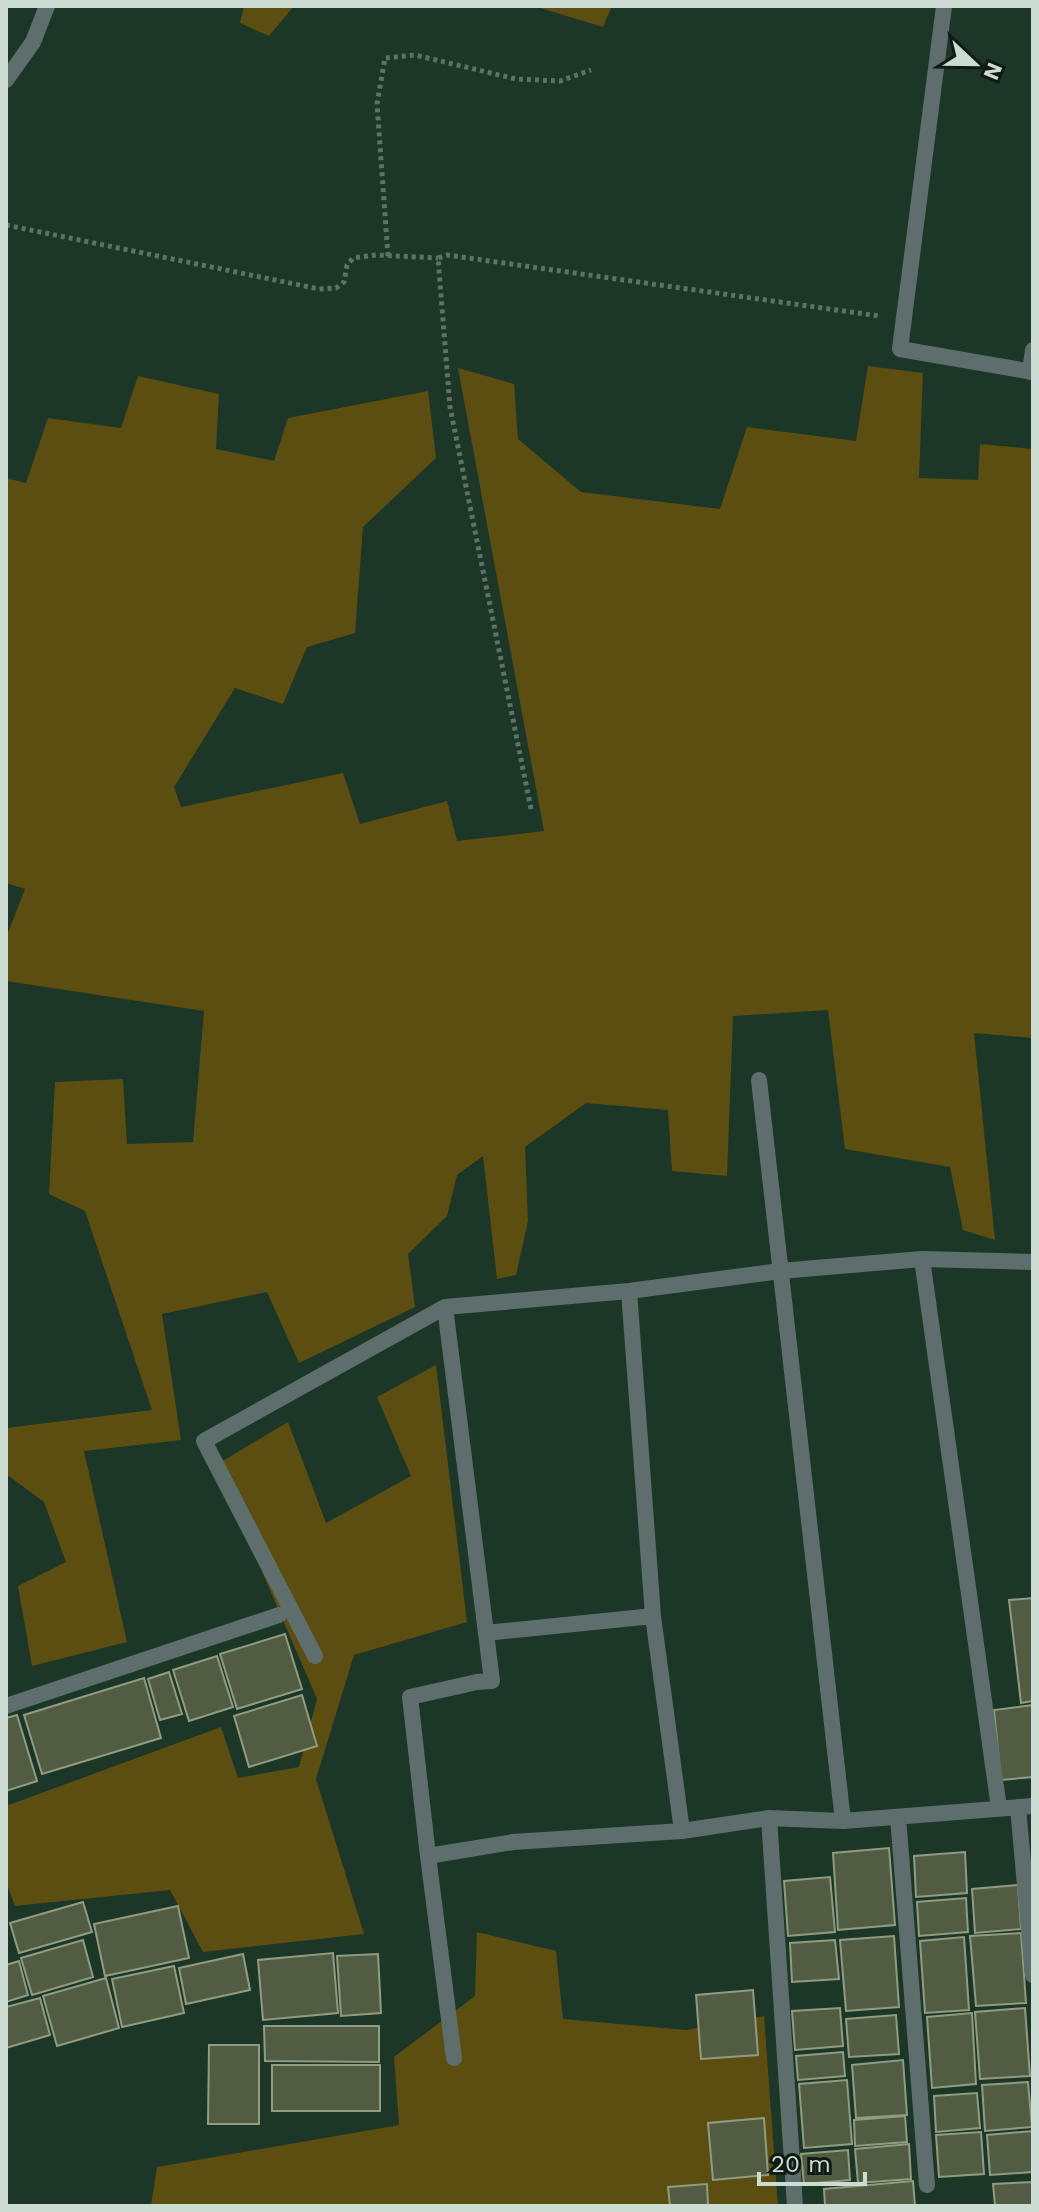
<svg xmlns="http://www.w3.org/2000/svg" width="1039" height="2212" viewBox="0 0 1039 2212" font-family="'Work Sans',sans-serif">
<rect width="100%" height="100%" fill="#1c3728"/>
<!-- green -->
<path fill="#5c4d11" d="M244 6H294L269 36 240 23Z
M534 6H612L603 27Z
M868 366 923 373 919 478 978 480 980 444 1033 449V1038L974 1033 995 1240 963 1230 950 1167 845 1149 828 1010 733 1016 727 1176 672 1171 668 1110 586 1103 525 1147 528 1221 516 1275 497 1279 483 1156 457 1175 447 1216 408 1254 415 1307 299 1363 267 1292 162 1314 181 1440 84 1451 127 1642 32 1666 18 1586 66 1562 44 1502 6 1474V1428L152 1410 85 1211 49 1194 55 1082 123 1079 127 1144 193 1142 204 1011 6 981V938L25 889 6 883V478L26 483 48 418 121 428 138 376 219 394 216 449 274 461 288 418 428 391 436 458 363 527 355 633 307 647 283 704 235 688 174 787 181 807 343 773 360 824 447 801 457 841 544 831 458 368 514 384 518 439 581 492 720 509 747 427 856 441Z
M436 1365 467 1622 354 1655 316 1779 364 1934 203 1952 170 1890 15 1906 6 1882V1806L221 1727 238 1778 299 1767 317 1699 216 1465 288 1422 326 1523 411 1476 377 1397Z
M477 1932 556 1951 563 2019 686 2030 764 2016 778 2206H151L157 2167 399 2125 394 2057 475 1996Z"/>
<!-- building -->
<path fill="#515c42" stroke="#909c80" stroke-width="2" d="M1033 1598V1701L1021 1703 1009 1600Z
M285 1634 302 1689 237 1709 220 1654Z
M217 1656 233 1707 189 1721 173 1670Z
M169 1672 182 1714 160 1720 148 1679Z
M144 1678 161 1738 42 1774 24 1715Z
M302 1695 317 1746 249 1767 234 1716Z
M1033 1705V1777L1001 1780 994 1710Z
M17 1715 37 1781 6 1791V1718Z
M889 1848 895 1925 838 1930 833 1853Z
M965 1852 967 1893 916 1897 914 1856Z
M830 1877 835 1932 788 1936 784 1881Z
M1018 1885 1021 1929 975 1933 972 1889Z
M966 1898 968 1932 919 1936 917 1902Z
M83 1902 92 1932 19 1953 10 1923Z
M178 1906 189 1958 105 1976 94 1924Z
M1021 1933 1026 2003 976 2006 970 1936Z
M894 1936 899 2007 846 2011 840 1940Z
M964 1937 969 2010 925 2013 920 1941Z
M83 1940 93 1977 32 1995 21 1958Z
M835 1940 839 1979 792 1982 790 1943Z
M333 1953 338 2013 263 2020 258 1960Z
M243 1954 250 1990 186 2004 179 1968Z
M378 1954 381 2013 341 2016 337 1956Z
M19 1961 28 1995 6 2002V1965Z
M174 1966 184 2013 122 2027 112 1979Z
M106 1978 119 2028 57 2046 43 1996Z
M753 1990 758 2055 701 2059 696 1995Z
M40 1998 50 2035 6 2048V2007Z
M840 2008 843 2046 795 2050 792 2011Z
M1025 2008 1030 2076 980 2079 975 2012Z
M972 2013 976 2084 932 2088 927 2017Z
M896 2015 899 2054 849 2057 846 2019Z
M264 2026H379V2062L265 2061Z
M209 2045H259V2124H208Z
M843 2052 845 2076 798 2080 796 2056Z
M903 2060 907 2115 856 2118 852 2065Z
M272 2065H380V2111H272Z
M847 2080 852 2144 804 2148 799 2084Z
M1028 2082 1032 2127 985 2131 982 2085Z
M977 2093 980 2128 936 2132 934 2096Z
M905 2116 907 2142 855 2146 854 2120Z
M764 2118 768 2175 713 2180 708 2123Z
M1033 2131V2172L990 2175 987 2135Z
M981 2132 984 2174 939 2177 936 2135Z
M909 2144 911 2179 858 2183 855 2149Z
M848 2150 850 2180 804 2184 801 2154Z
M913 2181 915 2206H825L824 2189Z
M1033 2182V2206H995L993 2184Z
M707 2184 708 2206H670L668 2187Z"/>
<g fill="none" stroke-linecap="round" stroke-linejoin="round">
<!-- path -->
<path stroke="#5b7264" stroke-width="5" stroke-dasharray="4 4" stroke-linecap="butt" d="M6 225 319 289 336 288 344 282 347 265 353 258 376 255 438 258
M388 256 377 104 385 58 415 55 516 79 560 81 591 70
M531 809 450 407 438 258 447 255 879 316"/>
<!-- minor -->
<path stroke="#5e6e6d" stroke-width="16" d="M944 6 900 349 1033 372
M6 80 33 42 47 6
M1030 372 1033 350
M759 1080 843 1821
M922 1259 999 1808
M629 1291 653 1616 682 1831
M486 1633 653 1616
M315 1656 204 1441 445 1307 629 1291 780 1271 922 1259 1033 1262
M6 1706 279 1615
M1018 1807 1033 1975
M898 1817 927 2185
M769 1818 795 2206
M428 1856 410 1697 477 1682 492 1681 445 1307
M454 2058 428 1856 513 1842 682 1831 769 1818 843 1821 1033 1806"/>
</g>
<!-- border -->
<rect width="1039" height="2212" fill="none" stroke="#ccdcd2" stroke-width="16"/>
<!-- north arrow -->
<g transform="translate(975 64) rotate(112)" stroke="#101b15" stroke-width="6" paint-order="stroke">
<path d="M0-6L14 30L0 20L-14 30Z" fill="#ccdcd2"/>
<text y="-12" font-size="22" font-weight="bold" text-anchor="middle" fill="#ccdcd2">N</text>
</g>
<!-- scale -->
<path d="M759 2172v12h106v-12" fill="none" stroke="#ccdcd2" stroke-width="4"/>
<text x="771" y="2172" font-size="24" fill="#ccdcd2" stroke="#101b15" stroke-width="6" paint-order="stroke">20 m</text>
</svg>
